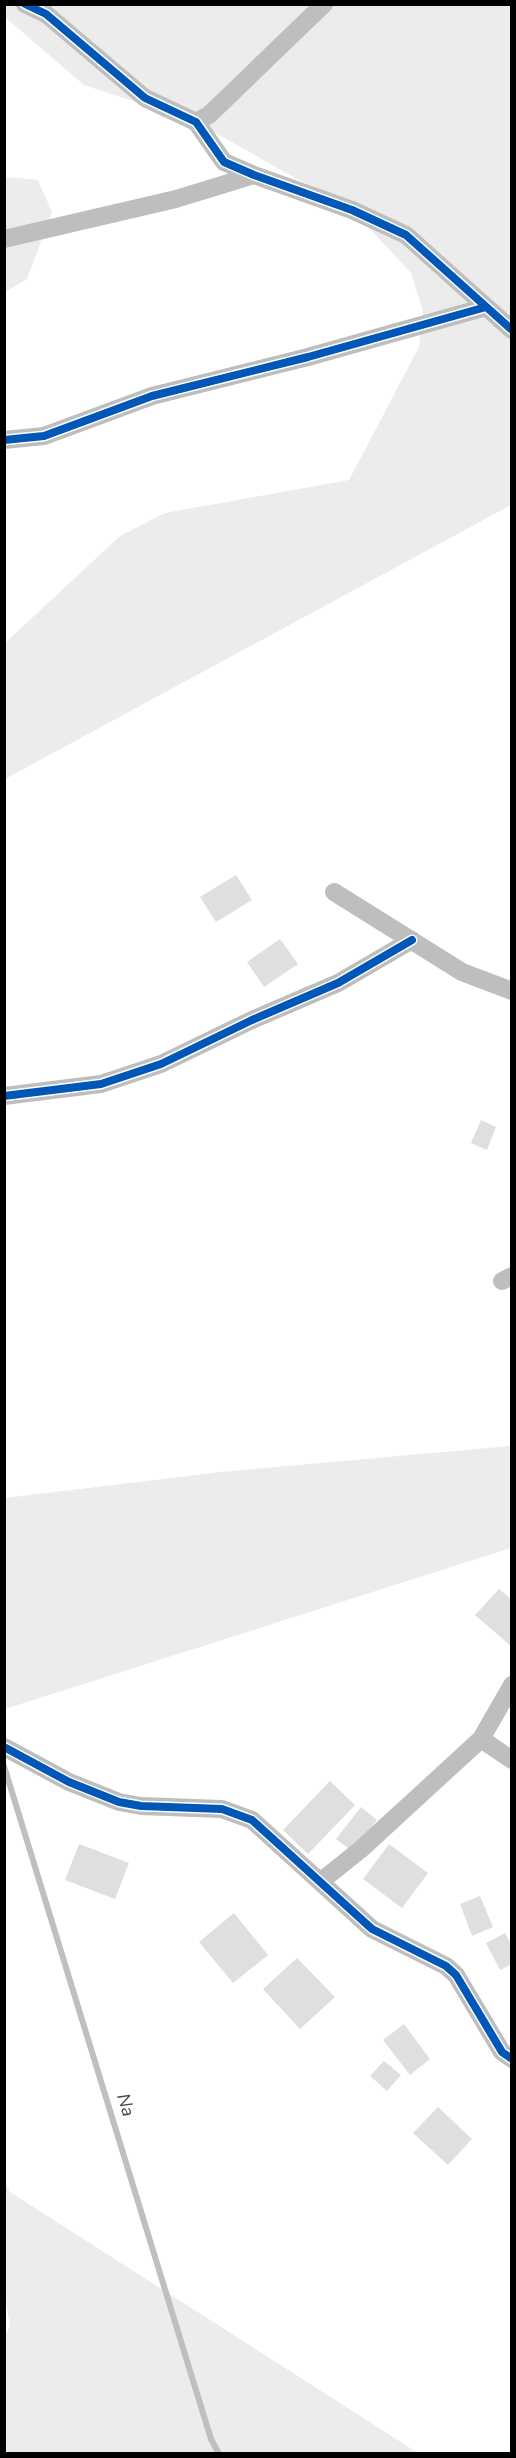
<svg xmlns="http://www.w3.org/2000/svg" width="516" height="2458" viewBox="0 0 516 2458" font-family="'Nunito Sans',sans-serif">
<rect width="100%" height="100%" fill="#fff"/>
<!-- green -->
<path fill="#ececec" d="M5 5H511V505L5 779V643L120 536 165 513 349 480 419 347 423 311 411 273 352 210 196 122 84 85 5 17Z
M5 177 38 180 52 212 27 279 5 292Z
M511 1446V1548L5 1709V1498L221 1472Z
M5 2181 10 2192 418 2453H5L4 2338 10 2326 4 2291Z"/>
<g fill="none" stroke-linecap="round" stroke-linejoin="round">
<!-- stream -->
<path stroke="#bfbfbf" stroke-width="6" d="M4 1766 211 2439 219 2454"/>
</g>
<!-- building -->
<path fill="#dfdfdf" d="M236 875 252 900 216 922 200 897Z
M280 939 298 964 264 987 247 962Z
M481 1120 496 1127 487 1150 471 1143Z
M499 1589 512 1600V1647L475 1615Z
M330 1781 355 1805 308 1854 283 1830Z
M361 1807 377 1820 352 1851 336 1839Z
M79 1844 129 1863 115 1899 65 1880Z
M389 1844 428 1873 402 1908 363 1879Z
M480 1896 493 1927 472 1936 460 1904Z
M234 1913 268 1955 233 1983 199 1942Z
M505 1933 512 1946V1964L500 1970 486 1943Z
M297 1958 335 1997 300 2029 263 1989Z
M404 2024 430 2059 410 2075 383 2040Z
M384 2061 401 2075 387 2091 370 2076Z
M438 2107 472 2139 448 2165 413 2133Z"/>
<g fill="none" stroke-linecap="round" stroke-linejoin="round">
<!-- street -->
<path stroke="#bebebe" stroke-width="18" d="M25 4 46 14 145 98 196 122 224 162 254 175 352 210 406 235 512 330
M196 122 209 115 324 4
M4 239 176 199 254 175
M4 440 44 436 152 396 308 357 486 307
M334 892 462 972 512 991
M4 1096 101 1084 161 1064 252 1020 338 983 412 940
M502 1281 512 1276
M481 1739 512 1760
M4 1747 69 1782 119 1802 141 1806 222 1809 252 1820 372 1929 446 1966 456 1975 502 2052 512 2059
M320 1882 360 1850 481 1739 512 1685"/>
<!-- cycleway casing -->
<g stroke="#fff" stroke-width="11">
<path id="cycleway" d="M25 4 46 14 145 98 196 122 224 162 254 175 352 210 406 235 512 330
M4 440 44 436 152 396 308 357 486 307
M4 1096 101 1084 161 1064 252 1020 338 983 412 940
M4 1747 69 1782 119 1802 141 1806 222 1809 252 1820 372 1929 446 1966 456 1975 502 2052 512 2059"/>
</g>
<!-- cycleway -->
<use href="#cycleway" stroke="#0057b8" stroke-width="8"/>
</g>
<g text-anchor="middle" stroke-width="4.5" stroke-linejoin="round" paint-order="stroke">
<!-- water labels -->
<g font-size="18" font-style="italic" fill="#444" stroke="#fff">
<text transform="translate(126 2105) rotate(73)" y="6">Na</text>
</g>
</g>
<!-- border -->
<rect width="516" height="2458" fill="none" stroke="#000000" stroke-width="12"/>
</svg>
